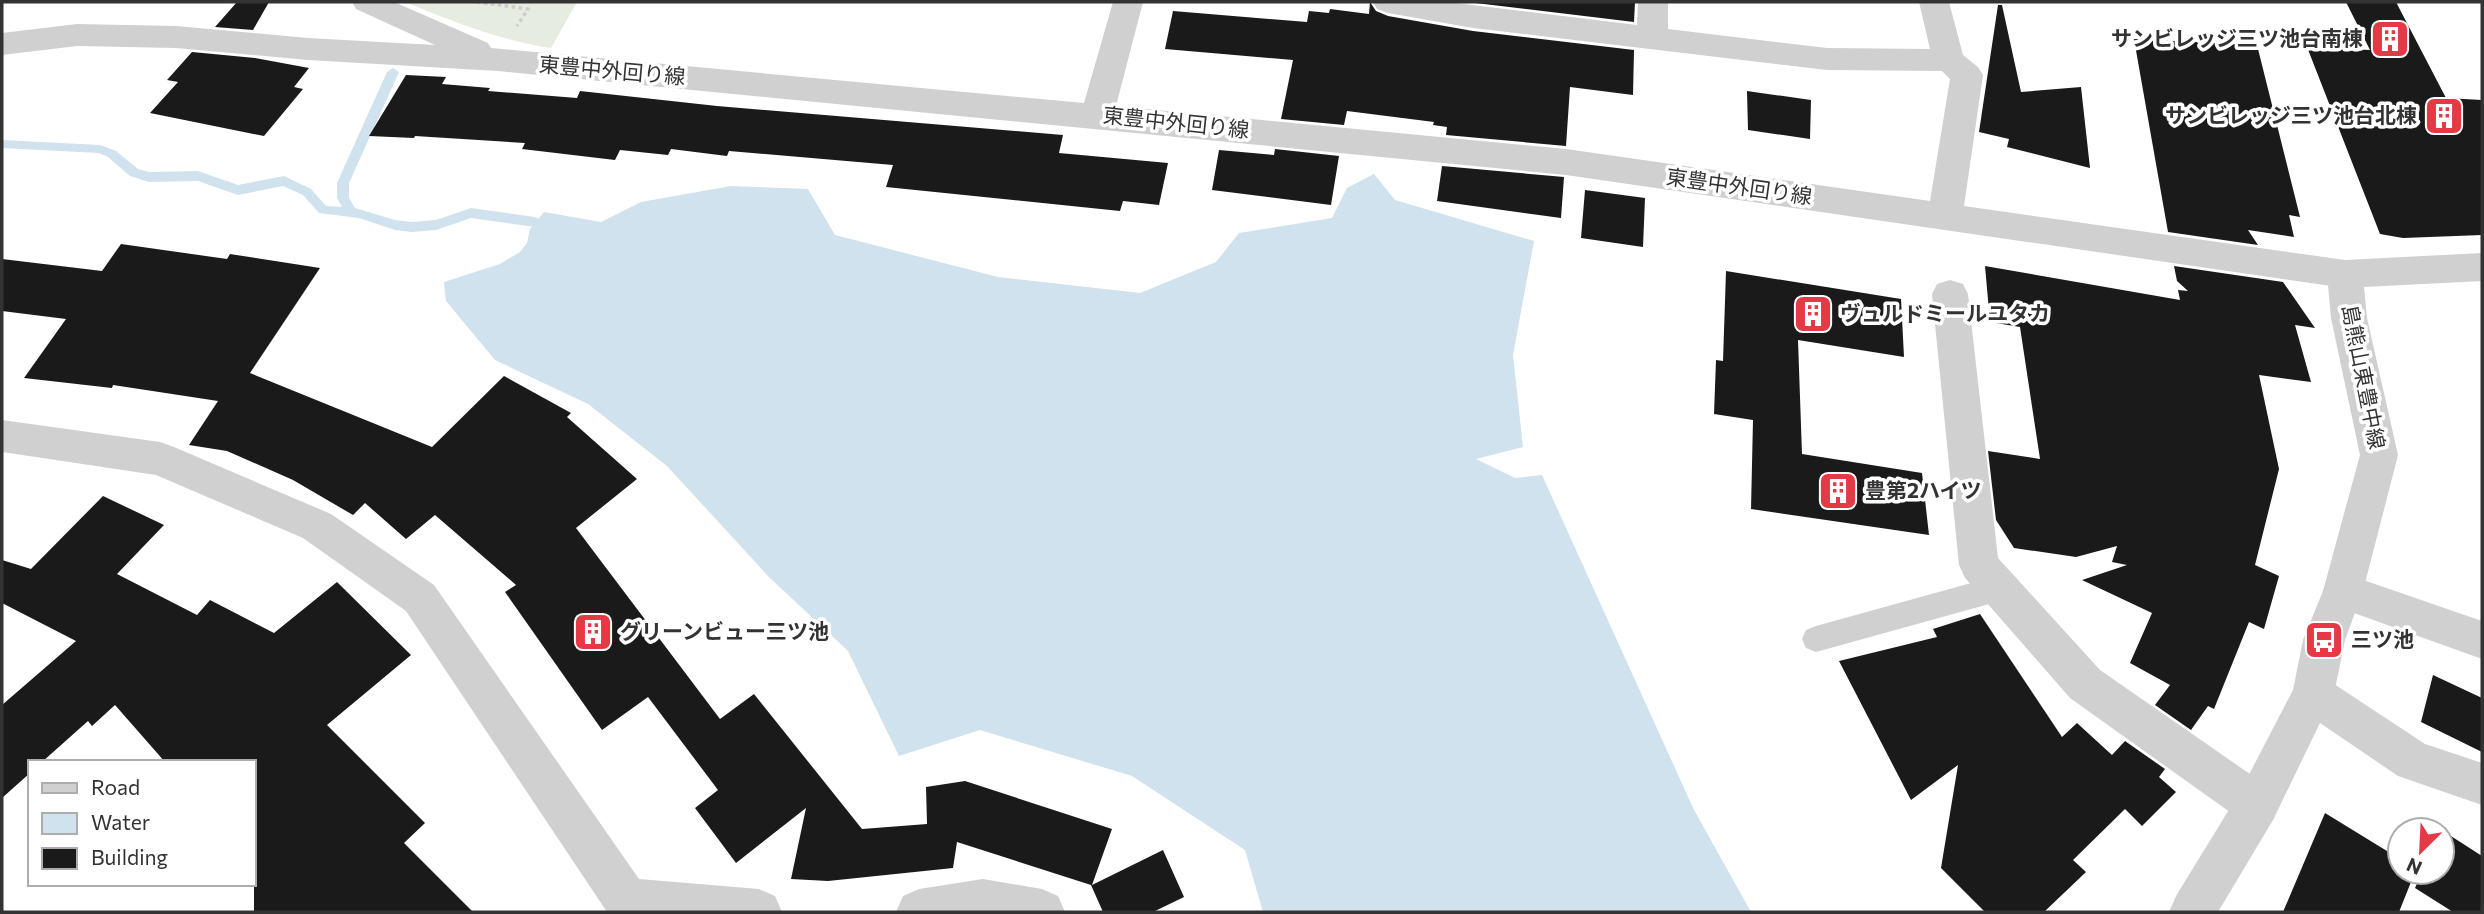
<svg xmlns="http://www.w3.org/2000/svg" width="2484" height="914" viewBox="0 0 2484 914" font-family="Commissioner,'Noto Sans JP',sans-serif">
<rect width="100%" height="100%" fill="#fff"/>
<!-- green -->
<path fill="#e6ecdf" d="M405 2H577L551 48C499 40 454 22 405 2Z"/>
<!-- water -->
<path fill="#cfe2ee" d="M1374 174 1395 200 1534 241 1513 355 1523 447 1476 459 1515 478 1542 475 1694 810 1751 912H1263L1245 850 1132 776 980 730 899 756 848 651 769 577 667 466 588 404 495 360 446 301 444 282 500 264 520 252 527 243 530 229 544 212 601 222 641 202 731 186 808 189 835 235 998 277 1140 293 1216 262 1239 233 1332 218 1347 188Z"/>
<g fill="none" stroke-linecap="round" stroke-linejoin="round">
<!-- stream -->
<path fill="#cfe2ee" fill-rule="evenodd" d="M393 68 399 72 349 183V198L355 208 395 220 412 222 436 220 471 208 535 217 539 219 541 222 539 225 535 227 471 218 436 230 412 232 395 230 359 218 319 213 303 195 283 186 238 195 198 181 149 182 130 176 108 157 99 153 2 148V140L100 145 116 151 138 169 149 172 198 171 238 185 284 176 311 189 326 206 342 207 337 198V183L387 72Z"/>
</g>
<!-- building -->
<path fill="#1a1a1a" d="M237 2H269L253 30 215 27Z
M1370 2 1376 11 1388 16 1473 31 1634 50 1633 95 1570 87 1566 146 1446 135 1447 127 1433 125 1434 122 1347 111 1344 125 1281 119 1293 60 1165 49 1173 11 1307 22 1309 11 1329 13 1330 9 1369 14Z
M1467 2H1635L1634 22Z
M2346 2H2396L2446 98 2482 100V235L2403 238 2380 234 2307 47 2370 50Z
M1998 5H2002L2021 92 2081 87 2090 168 2007 147 2009 139 1979 132Z
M2134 39 2257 45 2300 217 2289 215 2294 237 2248 230 2258 245 2168 232Z
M192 52 255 58 309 68 294 87 303 89 264 136 150 113 178 82 167 80Z
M406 75 446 77 442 84 490 88 488 91 577 98 580 91 717 106 1063 135 1059 153 1168 163 1159 205 1123 201 1120 211 886 187 893 165 729 151 727 156 671 149 668 155 620 150 615 160 522 149 525 143 415 136 414 138 369 136Z
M1747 91 1811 100 1810 139 1748 130Z
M1275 149 1339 156 1331 205 1212 190 1219 150 1274 155Z
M1442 166 1564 177 1561 218 1437 201Z
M1585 190 1645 198 1643 247 1581 238Z
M121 244 227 259 230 254 320 268 250 373 432 447 504 376 571 413 567 417 637 479 576 528 720 719 754 694 862 829 927 824 926 787 965 781 1112 829 1092 885 1163 850 1184 897 1153 912H1103L1091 885 957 842 953 868 828 881 791 879 806 808 736 863 695 808 718 790 648 697 602 730 505 592 516 585 435 515 406 539 365 503 353 515 293 480 227 451 189 445 218 401 113 385 112 388 24 378 66 319 2 311V259L102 271Z
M1985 266 2180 300 2178 290 2188 291 2177 281 2174 266 2283 282 2315 328 2295 325 2311 382 2259 375 2279 469 2255 565 2279 576 2264 629 2249 622 2214 709 2208 706 2191 730 2155 705 2170 685 2130 663 2152 613 2082 580 2127 565 2112 562 2117 546 2076 557 2014 548 1996 520 1988 451 2040 459 2020 327 1990 322Z
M1726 271 1901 299 1904 357 1798 340 1802 454 1922 473 1929 535 1751 509 1753 420 1714 414 1716 360 1723 361Z
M103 496 164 525 117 574 197 615 210 600 274 633 337 582 411 655 327 725 425 823 404 843 473 912H254V762H165L115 705 92 726 88 721 42 762H30V773L2 798V705L76 641 2 603V560L31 569Z
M1980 614 2062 737 2077 723 2112 755 2125 741 2165 769 2159 777 2176 792 2142 826 2125 809 2073 860 2086 872 2044 912H1985L1941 868 1958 765 1911 800 1839 661 1937 637 1933 629Z
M2433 675 2482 698V752L2421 722Z
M2325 813 2400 859V872H2415L2399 912H2283Z
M2440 829 2482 856V912H2453L2415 888 2422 872H2442Z"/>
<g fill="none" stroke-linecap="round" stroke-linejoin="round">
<!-- path -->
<path stroke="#cdcdcd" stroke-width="3.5" stroke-dasharray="3.5 3.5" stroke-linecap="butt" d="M477 2 528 9 517 26"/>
<!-- service -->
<path fill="#d0d0d0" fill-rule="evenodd" d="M2000 575 2010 579 2014 588 2010 597 2000 601 1816 652 1806 648 1802 639 1806 630 1816 626Z"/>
<!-- minor -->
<path fill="#d0d0d0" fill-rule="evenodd" d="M352 2H394L488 43 491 48 1084 103 1113 2H1143L1116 106 1566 149 1930 201 1950 79 1942 71 1827 70 1473 28 1388 13 1377 9 1373 2H1447L1637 25 1638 2H1668V29L1827 48 1930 49 1919 2H1949L1963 55 1978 67 1983 75 1964 206 2345 260 2358 264 2363 274 2358 284 2345 288 1566 175 498 71 308 60 176 48 77 46 2 55V33L77 24 176 26 308 38 435 45 356 9Z
M1950 280 1963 284 1968 294 1998 558 2100 670 2273 790 2279 805 2273 820 2257 827 2241 820 2070 698 1965 578 1959 565 1932 294 1937 284Z
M2 420 160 442 174 447 331 514 434 585 639 879 759 889 775 896 782 912H607L406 611 303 538 156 475 2 452Z
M2343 573 2482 621V659L2329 604 2323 591 2329 578Z
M2313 674 2328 680 2425 744 2482 763V805L2398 776 2298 708 2292 694 2298 680Z
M983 879 1042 889 1058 896 1065 912H896L903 896 919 889Z"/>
<!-- tertiary -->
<path fill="#d0d0d0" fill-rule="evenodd" d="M2482 253V281L2364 287 2367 318 2398 455 2363 591 2345 640 2334 694 2273 820 2218 912H2169L2176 896 2241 790 2293 690 2303 640 2323 591 2360 455 2331 318 2327 274 2332 264 2345 260Z"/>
</g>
<!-- icons -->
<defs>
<g id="building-square" transform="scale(2.0125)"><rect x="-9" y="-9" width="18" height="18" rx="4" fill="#e63946" stroke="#fff"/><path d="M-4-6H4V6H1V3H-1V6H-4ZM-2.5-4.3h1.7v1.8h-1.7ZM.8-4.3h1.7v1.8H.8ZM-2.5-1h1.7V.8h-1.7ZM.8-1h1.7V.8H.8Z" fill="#fff"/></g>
<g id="bus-square" transform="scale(2.0125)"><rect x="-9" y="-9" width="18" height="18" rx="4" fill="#e63946" stroke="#fff"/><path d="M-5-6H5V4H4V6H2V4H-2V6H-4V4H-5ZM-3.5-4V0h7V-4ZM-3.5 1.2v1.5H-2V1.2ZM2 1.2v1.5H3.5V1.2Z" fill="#fff"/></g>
</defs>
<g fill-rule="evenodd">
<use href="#building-square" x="2390" y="39"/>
<use href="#building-square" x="2444" y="116"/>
<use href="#building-square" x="1813" y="314"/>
<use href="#building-square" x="1838" y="491"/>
<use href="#building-square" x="593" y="632"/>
<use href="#bus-square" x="2324" y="640"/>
</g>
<g text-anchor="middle" stroke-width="7" stroke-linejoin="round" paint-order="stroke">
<!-- poi labels -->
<g font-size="21" font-weight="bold" fill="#333" stroke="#fff" text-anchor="start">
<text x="2363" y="46" text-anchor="end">サンビレッジ三ツ池台南棟</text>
<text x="2417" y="123" text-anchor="end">サンビレッジ三ツ池台北棟</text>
<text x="1840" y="321">ヴュルドミールユタカ</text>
<text x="1865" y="498">豊第2ハイツ</text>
<text x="620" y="639">グリーンビュー三ツ池</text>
<text x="2351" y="647">三ツ池</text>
</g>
<!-- street labels -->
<g font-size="21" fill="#333" stroke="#fff">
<text transform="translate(612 71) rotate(5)" y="7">東豊中外回り線</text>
<text transform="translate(1176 123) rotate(6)" y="7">東豊中外回り線</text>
<text transform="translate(1739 187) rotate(8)" y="7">東豊中外回り線</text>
<text transform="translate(2363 377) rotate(79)" y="7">島熊山東豊中線</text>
</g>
</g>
<!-- border -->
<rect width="2484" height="914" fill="none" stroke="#333333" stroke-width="7"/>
<!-- legend -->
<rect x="28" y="760" width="228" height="126" fill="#ffffff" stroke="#adadad" stroke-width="2"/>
<rect x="42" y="783" width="35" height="10" fill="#d0d0d0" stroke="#adadad" stroke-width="2"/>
<text x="91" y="795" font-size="21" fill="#333333">Road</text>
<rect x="42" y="813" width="35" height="21" fill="#cfe2ee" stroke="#adadad" stroke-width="2"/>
<text x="91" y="830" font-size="21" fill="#333333">Water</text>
<rect x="42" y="848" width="35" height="21" fill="#1a1a1a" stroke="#adadad" stroke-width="2"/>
<text x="91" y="865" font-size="21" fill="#333333">Building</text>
<!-- north arrow -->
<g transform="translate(2421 851) rotate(204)"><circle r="33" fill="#ffffff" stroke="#adadad" stroke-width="2"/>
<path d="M0-5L12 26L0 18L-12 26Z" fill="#e63946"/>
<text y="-10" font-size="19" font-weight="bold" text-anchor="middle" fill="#333333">N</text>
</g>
</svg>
